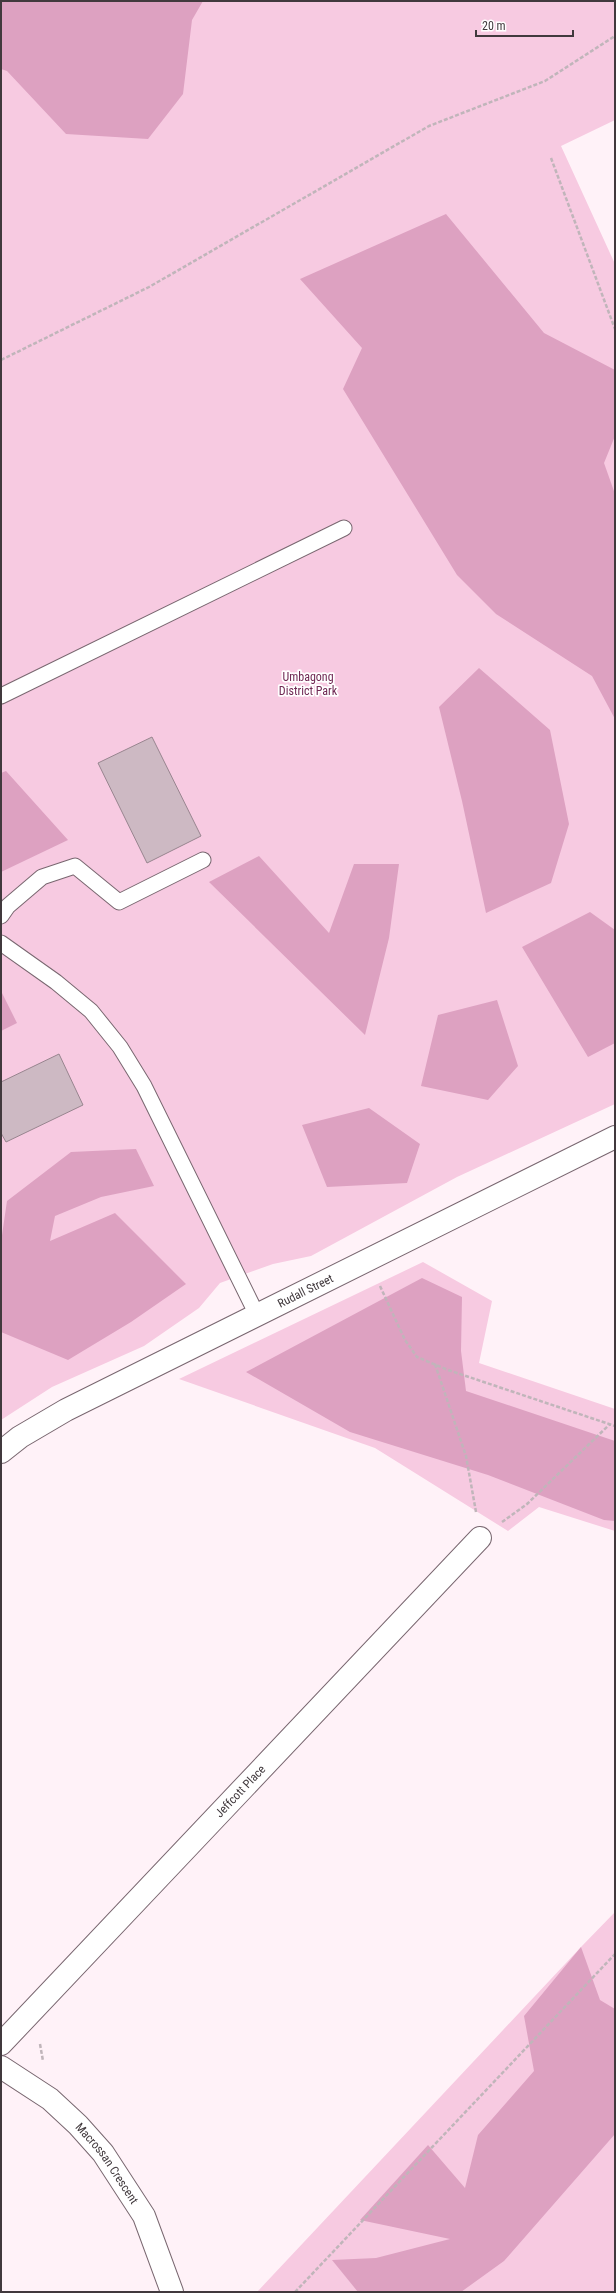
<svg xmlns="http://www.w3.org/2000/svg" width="616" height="2293" viewBox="0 0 616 2293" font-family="'Roboto Condensed',sans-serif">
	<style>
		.green { fill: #f7cae1 }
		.forest { fill: #dda1c1 }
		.building { fill: #cdb9c3; stroke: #98858f }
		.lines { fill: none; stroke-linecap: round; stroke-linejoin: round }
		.lane-casing { stroke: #796770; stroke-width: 17 }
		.street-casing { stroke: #796770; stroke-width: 24 }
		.path { stroke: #c0b5ba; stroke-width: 2.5; stroke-dasharray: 4 2; stroke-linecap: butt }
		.lane { stroke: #fff; stroke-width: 15 }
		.street { stroke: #fff; stroke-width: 22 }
		.labels { text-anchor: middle; stroke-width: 3.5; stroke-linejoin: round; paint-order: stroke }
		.park-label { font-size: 12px; fill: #6f2853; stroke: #fff }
		.street-label { font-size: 12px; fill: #41393d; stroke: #fff }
	</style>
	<rect width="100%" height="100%" fill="#fff2f8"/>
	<path class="green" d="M1 1H615V120L561 146 615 264V1104L457 1177 311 1256 273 1264 220 1283 199 1308 144 1346 52 1387 1 1420Z
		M423 1262 492 1301 479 1363 615 1409V1531L539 1507 508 1531 375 1448 179 1379Z
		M615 1912V2292H257L581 1947Z"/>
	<path class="forest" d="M1 1H203L192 20 183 94 148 139 66 134 7 71 1 69Z
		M446 214 544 333 615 370V436L604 463 615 494V719L592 676 496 614 457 575 343 389 362 348 300 279Z
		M479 668 550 730 569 824 551 883 486 913 462 801 439 707Z
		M6 771 68 840 1 872V773Z
		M259 856 329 933 354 864H399L389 938 365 1035 209 882Z
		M590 912 615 930V1043L588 1057 522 947Z
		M1 991 17 1023 1 1031Z
		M497 1000 518 1066 488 1100 421 1086 438 1015Z
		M369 1108 420 1144 407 1183 327 1187 302 1125Z
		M136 1149 154 1186 101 1197 55 1216 50 1241 115 1213 186 1284 131 1322 68 1360 1 1332V1242L7 1201 71 1152Z
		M422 1278 462 1297 461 1351 466 1391 615 1441V1521L604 1520 488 1475 350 1432 246 1372Z
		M581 1947 600 2000 615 2009V2134L504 2261 461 2292H358L332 2260 376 2258 450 2239 360 2220 428 2145 465 2188 478 2135 534 2071 524 2016Z"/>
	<path class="building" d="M152 737 201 836 147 863 98 763Z
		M59 1054 83 1105 6 1142 1 1133V1082Z"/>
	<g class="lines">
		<g class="lane-casing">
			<path id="lane" d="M1 696 344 528
				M1 916 8 906 42 877 75 866 119 902 203 860
				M1 943 56 982 91 1011 120 1047 144 1086 257 1315"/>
		</g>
		<g class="street-casing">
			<g id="street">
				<path id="s1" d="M1 1452 20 1437 66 1410 615 1137"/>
				<path id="s2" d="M1 2044 480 1538"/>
				<path id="s3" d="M1 2067 50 2099 78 2125 103 2153 144 2216 172 2292"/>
			</g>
		</g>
		<path class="path" d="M551 158 615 329
			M1 360 149 287 429 126 545 81 615 36
			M380 1286 405 1340 417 1357 448 1370 615 1426
			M435 1364 466 1456 476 1512
			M502 1522 527 1504 610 1424
			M40 2044 43 2061
			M295 2292 615 1954"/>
		<use href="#lane" class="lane"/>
		<use href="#street" class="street"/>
	</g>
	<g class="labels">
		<g class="park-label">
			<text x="308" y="681">Umbagong<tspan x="308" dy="14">District Park</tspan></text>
		</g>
		<g class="street-label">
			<text dy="4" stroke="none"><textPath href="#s1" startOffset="345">Rudall Street</textPath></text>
			<text dy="4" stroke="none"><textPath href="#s2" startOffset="348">Jeffcott Place</textPath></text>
			<text dy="4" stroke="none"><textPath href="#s3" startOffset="145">Macrossan Crescent</textPath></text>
		</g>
	</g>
	<rect width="616" height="2293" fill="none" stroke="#41393d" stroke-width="4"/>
	<path d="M476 30v6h97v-6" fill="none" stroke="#41393d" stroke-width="2"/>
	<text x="482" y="30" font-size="12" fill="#41393d" stroke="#ffffff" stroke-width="3" paint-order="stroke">20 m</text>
</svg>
